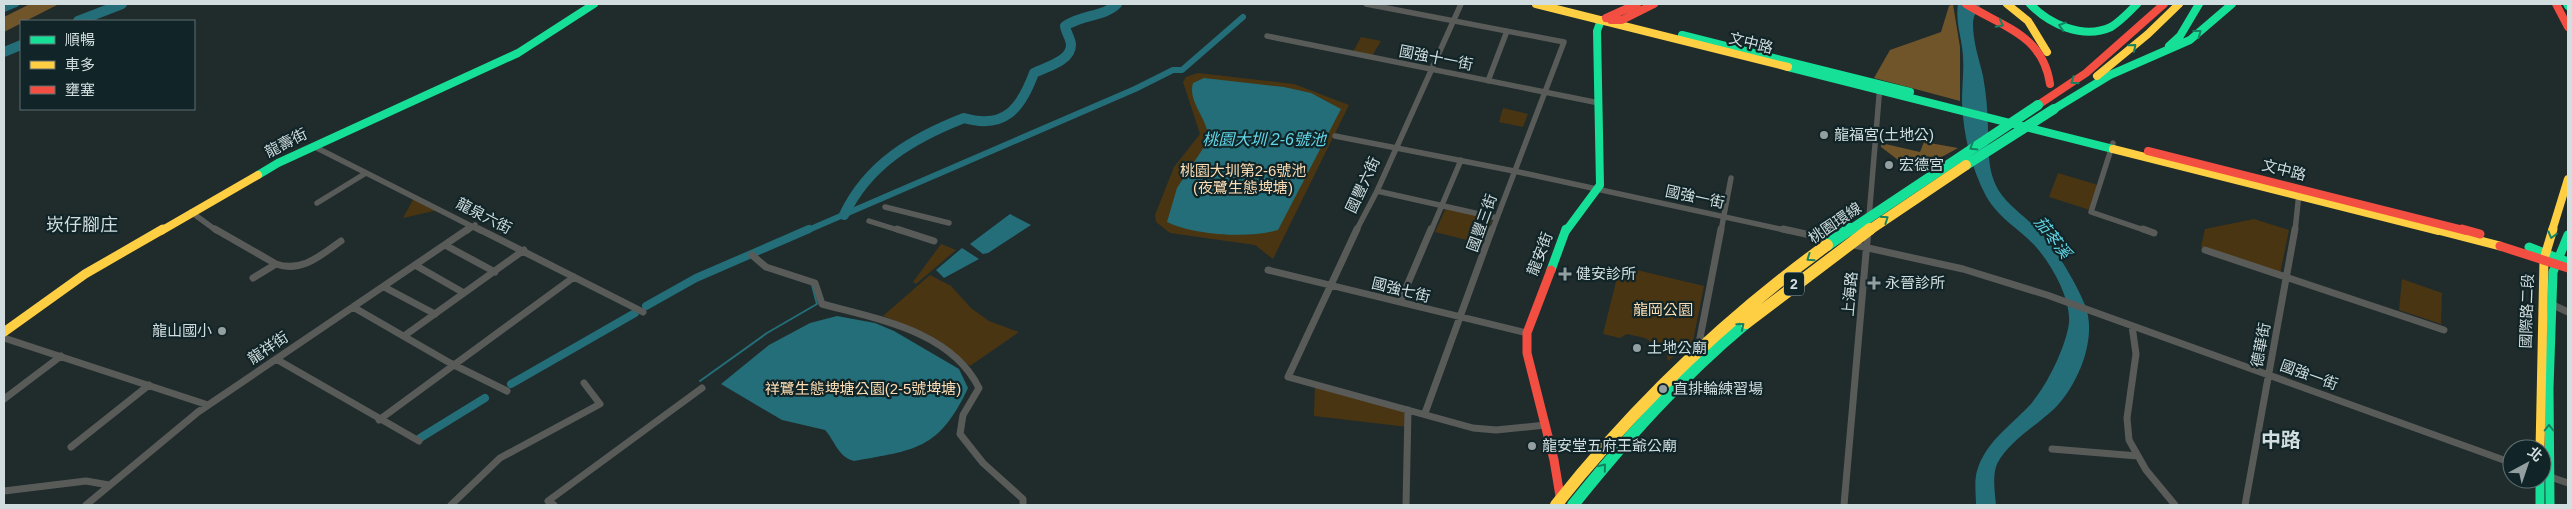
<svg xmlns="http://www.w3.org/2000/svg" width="2572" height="509" viewBox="0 0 2572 509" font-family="Arial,'Noto Sans TC',sans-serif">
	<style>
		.green { fill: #4a3512 }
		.forest { fill: #70552b }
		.water { fill: #236e78 }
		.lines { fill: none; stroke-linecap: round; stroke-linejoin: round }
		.stream { stroke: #236e78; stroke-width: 2 }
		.canal-far1 { stroke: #236e78; stroke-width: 6 }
		.canal { stroke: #236e78; stroke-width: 8 }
		.river { stroke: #236e78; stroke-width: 10 }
		.street-far1 { stroke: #595b59; stroke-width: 5.5 }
		.street { stroke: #595b59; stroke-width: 7 }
		.fast-far1 { stroke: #16e098; stroke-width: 8 }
		.fast { stroke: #16e098; stroke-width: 9 }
		.slow-far1 { stroke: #ffcf43; stroke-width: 8 }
		.slow { stroke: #ffcf43; stroke-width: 9 }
		.jam-far1 { stroke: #f24e42; stroke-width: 8 }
		.jam { stroke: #f24e42; stroke-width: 9 }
		.fast-bridge-far1 { stroke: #16e098; stroke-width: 10 }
		.fast-bridge { stroke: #16e098; stroke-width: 12 }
		.slow-bridge-far1 { stroke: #ffcf43; stroke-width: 10 }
		.slow-bridge { stroke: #ffcf43; stroke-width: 12 }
		.oneway { stroke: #148260 }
		.poi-dot { fill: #939fa0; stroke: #112528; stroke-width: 2 }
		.labels { text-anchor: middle; stroke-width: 4.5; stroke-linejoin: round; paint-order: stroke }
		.shield { fill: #112528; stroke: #97a6a8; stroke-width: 1 }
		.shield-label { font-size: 14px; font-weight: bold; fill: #d1dddf }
		.street-label { font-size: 15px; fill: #d1dddf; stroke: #112528 }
		.poi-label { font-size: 15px; fill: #d1dddf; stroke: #112528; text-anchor: start }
		.park-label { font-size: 15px; fill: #fdddb4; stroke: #112528 }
		.water-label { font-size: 16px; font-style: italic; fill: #62d7e8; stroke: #112528 }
		.quarter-label { font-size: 18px; fill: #d1dddf; stroke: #112528 }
		.district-label { font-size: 20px; font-weight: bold; fill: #d1dddf; stroke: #112528 }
	</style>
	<rect width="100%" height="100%" fill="#202b2c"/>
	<path class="green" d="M1361 37 1381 41 1372 56 1353 52Z
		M1198 73 1294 84 1349 105 1273 259 1255 245 1170 233 1156 222 1155 215 1174 167 1200 134 1183 82 1186 77Z
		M1503 108 1528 114 1523 127 1499 122Z
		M2058 173 2098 185 2090 210 2049 197Z
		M414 198 438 210 403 218Z
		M1446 208 1493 219 1483 244 1435 232Z
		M2254 219 2289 230 2280 274 2201 247 2205 229Z
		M941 244 956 250 916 284 913 282Z
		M1620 266 1704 286 1693 341 1668 361 1666 351 1645 338 1627 334 1620 338 1603 334Z
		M930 275 951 286 971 308 989 321 1019 332 970 366C943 344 916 328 883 316Z
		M2402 279 2442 293 2441 324 2399 310Z
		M1315 384 1408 410V427L1314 416Z"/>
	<path class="forest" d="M30 4H59L4 32V17Z
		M1953 4 1960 47V101L1874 78 1890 50 1941 32 1949 6Z
		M1924 142 1958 148 1914 172 1881 147V143L1920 152Z"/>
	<path class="water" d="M1958 4H1981C1977 10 1973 16 1973 24 1973 42 1979 59 1983 76 1986 93 1988 112 1988 129 1989 151 1987 171 1999 191 2010 208 2029 219 2042 234 2057 251 2076 283 2085 305 2098 338 2078 385 2054 409 2036 426 2009 441 1997 464 1992 476 1995 493 1996 505H1976C1976 495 1974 481 1977 471 1985 443 2009 427 2028 407 2045 390 2066 347 2069 323 2071 299 2052 265 2036 247 2020 229 1999 219 1986 196 1971 168 1963 133 1962 102 1962 86 1964 71 1963 56 1962 38 1955 22 1958 4Z
		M1204 78 1284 87 1311 93 1341 109 1278 230C1249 239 1194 235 1167 222L1177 188 1208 141C1211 121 1187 103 1193 83Z
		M1010 214 1031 225 988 253 983 254 970 244Z
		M962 248 979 259 944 278 936 270Z
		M837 316 875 323 894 331 959 369 968 388C939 450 915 450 854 461 838 457 835 441 825 430L782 420 721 384 769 345 810 323Z"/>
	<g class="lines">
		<path class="stream" d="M700 381 767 333 817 304 812 285"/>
		<path class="canal-far1" d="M4 9 16 4
			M806 231 1135 89 1173 70H1182L1243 17"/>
		<path class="canal" d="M646 306 696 278 809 229
			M511 384 635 313
			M420 438 485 398"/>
		<path class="river" d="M78 21 122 4
			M4 52 21 45
			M844 215C868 164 913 138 964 118 1005 130 1021 108 1034 73 1046 67 1071 61 1071 45 1071 39 1066 33 1065 26 1082 14 1104 17 1117 4"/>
		<path class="street-far1" d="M1366 4 1564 42 1492 231
			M1267 36 1599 103
			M1488 81 1507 31
			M1335 136 1514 171 1789 231
			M2113 143 2091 212 2147 231
			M313 146 481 231
			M1377 191 1497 218
			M317 203 366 173
			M885 207 949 223
			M191 212 217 231
			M1869 217 1880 85
			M869 221 901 231
			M467 231 475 225
			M1356 231 1377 191 1461 4
			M1431 231 1461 160
			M1721 231 1731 178
			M2295 231 2299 193"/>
		<path class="street" d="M215 229 276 264 253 278
			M479 229 643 312
			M897 229 934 241
			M1357 229 1288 377 1473 428 1496 430 1546 425
			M1783 229 1833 240
			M2143 229 2154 233
			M1850 244 1963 269 2047 295 2512 463
			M445 245 495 272
			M2205 250 2444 330
			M752 255 766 267 815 283 822 304C877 319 951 331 979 388L963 415 960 434 983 463 1023 499V505
			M276 264C302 273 321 255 341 241
			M415 265 464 293
			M1268 270 1527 333
			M384 287 435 314
			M1400 302 1431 229
			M2551 304 2568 312
			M353 307 450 363 507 391
			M2132 326 2136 354 2127 418 2129 440 2146 470 2175 505
			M404 336 524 250
			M4 338 208 405
			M1707 342 1700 338 1721 229
			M276 359 419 441
			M4 399 61 356
			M1425 413 1492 229
			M379 420 574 277
			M71 447 149 385
			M2052 449 2138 456
			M2542 474 2568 483
			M4 491 86 481 109 485
			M86 505 198 412 468 229
			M451 505 500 458 600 404 584 383
			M554 505 548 501 702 388
			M1406 505 1408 410
			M1844 505 1868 230
			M2245 505 2295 229"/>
		<path class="fast-far1" d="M2030 4C2049 24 2083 40 2111 27 2121 21 2129 12 2137 4
			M2567 4 2568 6
			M1682 35 1910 92
			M2169 46 2180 36 2199 4
			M1788 67 2113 149
			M2054 109 2110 75 2190 40 2232 4
			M258 175 278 163 518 53 594 4
			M1566 231 1600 185 1597 31 1601 20"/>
		<path class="fast" d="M2529 247 2568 262
			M1551 270 1566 229
			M2540 479V505
			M2550 505 2549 388 2553 272 2568 235"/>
		<path class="slow-far1" d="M1536 4 1788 67
			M2007 4 2028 21 2047 52
			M2097 76 2148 34 2179 4
			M2113 149 2439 231
			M161 231 258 175
			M2552 231 2568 179"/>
		<path class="slow" d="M2434 229 2500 246
			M4 332 85 274 163 229
			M2540 449 2544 259 2553 229"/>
		<path class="jam-far1" d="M1966 4C2003 27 2043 35 2050 84
			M2556 4 2568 27
			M1606 18 1637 4
			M1611 20H1622L1654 4
			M2038 105 2086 73 2164 4
			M2148 151 2467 231"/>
		<path class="jam" d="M2462 229 2480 234
			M2500 246 2568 268
			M1551 270 1527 333V353L1554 460 1561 502"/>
		<path class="fast-bridge-far1" d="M1966 165 2054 109
			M1849 231 2038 105"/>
		<path class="fast-bridge" d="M1827 245 1850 229
			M1573 505C1626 439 1681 377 1746 323"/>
		<path class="slow-bridge-far1" d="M1868 231 1966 165"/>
		<path class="slow-bridge" d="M1746 323 1870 229
			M1556 505C1635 405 1724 320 1827 245"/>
	</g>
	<defs><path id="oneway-chevron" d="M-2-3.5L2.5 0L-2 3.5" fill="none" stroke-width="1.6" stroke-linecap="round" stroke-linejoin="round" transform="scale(1.25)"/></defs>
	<g class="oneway">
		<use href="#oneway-chevron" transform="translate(2000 24) rotate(28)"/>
		<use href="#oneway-chevron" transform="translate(2062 26) rotate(-163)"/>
		<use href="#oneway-chevron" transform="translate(2198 33) rotate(-37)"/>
		<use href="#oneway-chevron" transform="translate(2133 47) rotate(-40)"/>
		<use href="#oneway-chevron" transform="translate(2074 81) rotate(146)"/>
		<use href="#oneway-chevron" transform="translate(1973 147) rotate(148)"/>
		<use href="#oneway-chevron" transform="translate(1885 219) rotate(-34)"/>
		<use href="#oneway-chevron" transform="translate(2552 235) rotate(105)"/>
		<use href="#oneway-chevron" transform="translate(1810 258) rotate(145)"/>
		<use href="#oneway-chevron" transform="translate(1741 326) rotate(-39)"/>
		<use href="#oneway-chevron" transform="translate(2549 428) rotate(-90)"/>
		<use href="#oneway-chevron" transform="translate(1603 467) rotate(-51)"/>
	</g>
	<g class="poi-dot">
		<circle cx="1824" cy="135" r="5"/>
		<circle cx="1889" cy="165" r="5"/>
		<path d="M1562.5 266.5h5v5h5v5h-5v5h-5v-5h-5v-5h5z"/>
		<path d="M1871.5 275.5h5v5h5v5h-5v5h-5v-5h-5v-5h5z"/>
		<circle cx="222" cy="331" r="5"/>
		<circle cx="1637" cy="348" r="5"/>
		<circle cx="1663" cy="389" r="5"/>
		<circle cx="1532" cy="446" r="5"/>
	</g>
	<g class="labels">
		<rect class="shield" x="1784" y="272.5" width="20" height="23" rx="4"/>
		<g class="shield-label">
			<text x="1794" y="289">2</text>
		</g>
		<g class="street-label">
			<text transform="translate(1751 43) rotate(14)" y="5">文中路</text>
			<text transform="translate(1436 58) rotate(11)" y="5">國強十一街</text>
			<text transform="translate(286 143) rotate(-27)" y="5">龍壽街</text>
			<text transform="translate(2284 170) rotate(14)" y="5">文中路</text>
			<text transform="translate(1363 185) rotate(-65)" y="5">國豐六街</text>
			<text transform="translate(1695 197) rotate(12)" y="5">國強一街</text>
			<text transform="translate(484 216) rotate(27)" y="5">龍泉六街</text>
			<text transform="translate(1482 223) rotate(-70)" y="5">國豐三街</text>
			<text transform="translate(1835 223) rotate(-34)" y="5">桃園環線</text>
			<text transform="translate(1540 254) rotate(-69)" y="5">龍安街</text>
			<text transform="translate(1401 290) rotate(14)" y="5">國強七街</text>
			<text transform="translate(1850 294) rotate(-85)" y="5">上海路</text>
			<text transform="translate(2527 311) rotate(-88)" y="5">國際路二段</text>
			<text transform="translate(2261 345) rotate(-79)" y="5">德華街</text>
			<text transform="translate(268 348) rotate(-34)" y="5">龍祥街</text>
			<text transform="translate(2309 375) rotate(20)" y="5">國強一街</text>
		</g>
		<g class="poi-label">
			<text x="1834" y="140">龍福宮(土地公)</text>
			<text x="1899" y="170">宏德宮</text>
			<text x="1576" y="279">健安診所</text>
			<text x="1885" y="288">永晉診所</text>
			<text x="212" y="336" text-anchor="end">龍山國小</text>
			<text x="1647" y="353">土地公廟</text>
			<text x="1673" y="394">直排輪練習場</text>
			<text x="1542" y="451">龍安堂五府王爺公廟</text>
		</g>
		<g class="park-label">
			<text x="1243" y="176">桃園大圳第2-6號池<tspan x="1243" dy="17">(夜鷺生態埤塘)</tspan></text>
			<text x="1663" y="315">龍岡公園</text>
			<text x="863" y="394">祥鷺生態埤塘公園(2-5號埤塘)</text>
		</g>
		<g class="water-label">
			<text x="1264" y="145">桃園大圳 2-6號池</text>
			<text transform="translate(2053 237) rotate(52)" y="6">茄苳溪</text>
		</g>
		<g class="quarter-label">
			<text x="82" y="231">崁仔腳庄</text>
		</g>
		<g class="district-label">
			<text x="2281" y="447">中路</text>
		</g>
	</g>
	<rect width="2572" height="509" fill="none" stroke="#d1dddf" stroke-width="10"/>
	<rect x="20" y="20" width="175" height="90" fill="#112528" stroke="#5e6f71"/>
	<rect x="30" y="36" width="25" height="8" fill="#16e098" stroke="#5e6f71"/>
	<text x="65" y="45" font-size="15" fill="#d1dddf">順暢</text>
	<rect x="30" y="61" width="25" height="8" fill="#ffcf43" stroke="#5e6f71"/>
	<text x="65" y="70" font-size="15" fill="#d1dddf">車多</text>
	<rect x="30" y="86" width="25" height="8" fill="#f24e42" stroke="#5e6f71"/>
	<text x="65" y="95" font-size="15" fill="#d1dddf">壅塞</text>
	<g transform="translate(2527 464) rotate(40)"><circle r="24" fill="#112528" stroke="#5e6f71"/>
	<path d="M0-4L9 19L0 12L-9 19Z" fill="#939fa0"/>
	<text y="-8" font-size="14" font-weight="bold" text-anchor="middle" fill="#d1dddf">北</text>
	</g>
</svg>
